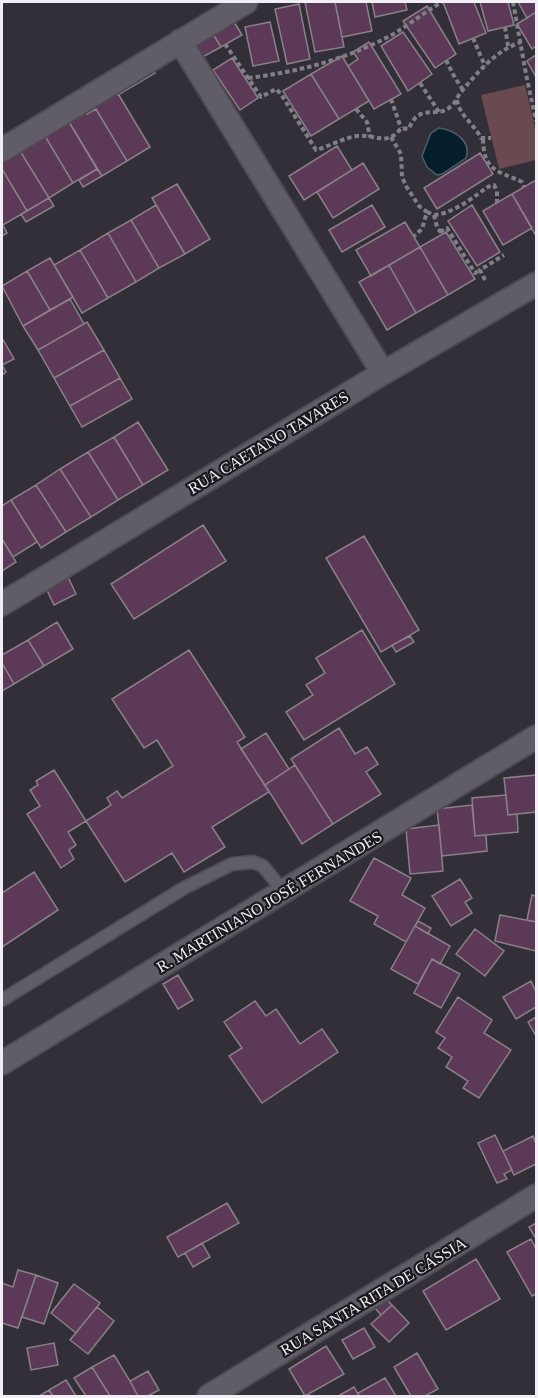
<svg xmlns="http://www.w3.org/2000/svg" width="538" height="1398" viewBox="0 0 538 1398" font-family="Georgia,serif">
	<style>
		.green { fill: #6a4a51 }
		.water { fill: #041e2b; stroke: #4b5d68; stroke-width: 1.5 }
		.building { fill: #5c3956; stroke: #8a8088; stroke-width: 1.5 }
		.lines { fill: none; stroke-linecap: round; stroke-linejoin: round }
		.service-casing { stroke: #4e4b53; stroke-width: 15 }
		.minor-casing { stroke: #4e4b53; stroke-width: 26 }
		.path { stroke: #807e86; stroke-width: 4; stroke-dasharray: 4.5 3; stroke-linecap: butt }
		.service { stroke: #605d68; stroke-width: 12 }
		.minor { stroke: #605d68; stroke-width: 22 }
		.labels { text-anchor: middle; stroke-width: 4.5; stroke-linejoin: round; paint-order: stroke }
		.street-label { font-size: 16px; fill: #f1eff6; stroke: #1a181d }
	</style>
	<rect width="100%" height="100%" fill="#322f39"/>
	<path class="green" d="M525 85 536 132V160L499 169 481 95Z"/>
	<path class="water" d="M439 128C454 130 472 141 466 158L442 174 437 175 427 167 422 156 431 133Z"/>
	<path class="building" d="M305 2H335L344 47 315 52Z
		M335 2H366L372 31 342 37Z
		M372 2H405L407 10 375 17Z
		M443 2H474L486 33 459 44Z
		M480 2H508L514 25 488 31Z
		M518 2H536V12L527 18Z
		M299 4 310 59 287 64 275 9Z
		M427 6 456 54 435 68 403 21Z
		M536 12V46L532 49 517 24Z
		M234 22 242 35 221 47 213 34Z
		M270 22 279 61 253 66 245 27Z
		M403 32 432 74 408 91 381 46Z
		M213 34 221 47 201 58 194 46Z
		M369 42 401 94 374 109 348 66 358 59 353 52Z
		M536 55V77L527 61Z
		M342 56 369 101 339 119 311 74Z
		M232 58 258 98 240 110 213 70Z
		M151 65 155 73 118 95 114 87Z
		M311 74 339 119 311 136 283 91Z
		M114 87 150 147 127 161 91 101Z
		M83 107 87 114 96 109 127 161 102 176 66 117Z
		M66 117 97 169 73 183 42 131Z
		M42 131 73 183 49 198 17 146Z
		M17 146 49 198 27 211 2 169V155Z
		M337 146 352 170 304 200 289 176Z
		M480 153 493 174 437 209 424 188Z
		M363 163 379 189 333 218 317 192Z
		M2 169 27 211 3 225 2 223Z
		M97 169 102 176 83 187 79 180Z
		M536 180V236L512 194Z
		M177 184 210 239 185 254 152 198Z
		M512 194 532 228 503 245 483 211Z
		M49 198 54 206 26 222 21 214Z
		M156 205 185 254 159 268 131 220Z
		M372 205 385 227 342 252 329 230Z
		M472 205 500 252 477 266 448 221Z
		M131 220 159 268 136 282 108 233Z
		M405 222 420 247 371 276 356 250Z
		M2 223 7 233 2 236Z
		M446 232 475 279 448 295 420 247Z
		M108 233 136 282 108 298 80 250Z
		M420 247 448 295 416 313 389 265Z
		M80 250 108 298 82 313 54 265Z
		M50 258 73 297 50 310 27 271Z
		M389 265 416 313 387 330 359 282Z
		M27 271 50 310 23 326 2 286Z
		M70 299 84 324 38 350 23 326Z
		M87 322 104 350 54 378 38 350Z
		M2 338 14 359 2 365 6 372 2 375Z
		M104 350 120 378 70 406 54 378Z
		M120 378 132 399 82 427 70 406Z
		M138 422 168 470 143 485 114 437Z
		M114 437 143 485 118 500 88 452Z
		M88 452 118 500 91 517 60 469Z
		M60 469 91 517 66 532 36 485Z
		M36 485 66 532 41 548 11 500Z
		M11 500 37 542 13 557 2 539V506Z
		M203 525 226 561 134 619 111 584Z
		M364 536 419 630 381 652 326 558Z
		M2 539 16 562 2 571Z
		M68 577 76 594 54 605 46 588Z
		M57 622 73 649 44 666 28 640Z
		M362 630 395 684 304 740 286 712 313 695 306 685 325 673 316 658Z
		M410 636 414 642 396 652 392 645Z
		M28 640 44 666 14 684 2 663V655Z
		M189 650 245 737 237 742 269 792 212 827 225 847 184 872 172 853 125 882 86 821 111 805 107 798 117 791 122 798 173 766 157 740 144 748 112 699Z
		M2 663 14 684 2 691Z
		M339 728 355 754 367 747 378 764 366 772 381 794 333 824 291 759Z
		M266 733 289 769 265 785 241 749Z
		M295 765 333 824 302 844 265 785Z
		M54 770 86 821 68 832 76 845 69 850 74 859 61 868 27 814 40 806 30 790 38 785 36 781Z
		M536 775V812L508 815 504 778Z
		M506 795 508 815 517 814 518 832 475 836 472 798Z
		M472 805 475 836 486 835 487 851 442 856 437 809Z
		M439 825 443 871 410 874 406 829Z
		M374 858 411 878 402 895 425 908 406 942 374 924 378 916 350 901Z
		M34 872 58 910 2 947V893Z
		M460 879 472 898 465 902 472 913 451 926 432 896Z
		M532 895 536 896V922L527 920Z
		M500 915 536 922V951L495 941Z
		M418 921 431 928 428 934 415 926Z
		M415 926 450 946 440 964 432 959 418 984 391 969Z
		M475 929 504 951 485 976 456 954Z
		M432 959 460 974 441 1008 414 993Z
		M178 975 193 1000 178 1009 163 984Z
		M531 981 536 992V1007L516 1019 503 997Z
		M458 997 492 1020 484 1033 511 1050 479 1098 463 1088 468 1081 446 1067 452 1057 438 1048 445 1038 436 1032Z
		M255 1001 266 1016 276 1009 300 1044 322 1029 338 1052 262 1103 229 1056 242 1048 224 1022Z
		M536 1017V1036L528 1022Z
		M495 1135 512 1170 504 1174 507 1179 497 1183 478 1143Z
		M533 1136 536 1144V1164L514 1175 503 1151Z
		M227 1203 239 1223 178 1257 167 1237Z
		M536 1223V1239L529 1227Z
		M531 1239 536 1249V1294L532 1296 507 1252Z
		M202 1243 210 1257 193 1267 185 1253Z
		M476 1259 500 1299 446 1330 423 1291Z
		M18 1270 36 1275 18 1328 2 1323V1283L13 1287Z
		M36 1275 58 1283 44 1324 22 1317Z
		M74 1284 100 1303 76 1333 51 1313Z
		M384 1297 392 1305 381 1315 374 1307Z
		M392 1305 409 1323 389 1342 371 1324Z
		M97 1307 114 1321 88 1354 70 1340Z
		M364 1328 375 1347 353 1359 342 1340Z
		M54 1343 58 1365 31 1370 27 1348Z
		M326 1346 344 1374 305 1396 289 1369Z
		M417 1353 438 1389 425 1396H411L394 1367Z
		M114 1355 130 1381 138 1396H110L92 1367Z
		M92 1367 110 1396H86L74 1378Z
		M148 1371 159 1390 148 1396H138L130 1381Z
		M385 1378 396 1396H359L358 1393Z
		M66 1380 76 1396H53L49 1390Z
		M354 1387 359 1396H338Z
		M49 1390 53 1396H39Z"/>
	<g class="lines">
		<g class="service-casing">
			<path id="service" d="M2 1000 184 888 232 864 253 862 263 866 284 892"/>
		</g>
		<g class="minor-casing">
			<path id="minor" d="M180 41 383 373
				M2 150 246 2
				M2 604 383 373 536 284
				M2 1063 536 737
				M209 1396 536 1196"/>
		</g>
		<path class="path" d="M513 2 526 74 536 121
			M505 27 508 46
			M473 38 485 66
			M225 44 261 97 276 89 281 94 316 150C330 146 343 138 357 136 377 134 387 147 401 128L408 129C411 125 414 117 419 115 429 109 440 116 450 107 455 104 457 97 461 92 478 72 495 51 521 42
			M446 60 455 78 463 90
			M248 78C296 72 336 62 380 41 402 31 421 14 442 2
			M420 83 439 112
			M391 99 401 128
			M457 100C459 115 474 124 481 138H491
			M356 109 367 122 370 137
			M391 137 401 154 402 177 406 186 419 206 427 212 422 229 414 236
			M483 139C484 172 497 170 522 182L524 187
			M427 212 434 215 437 227 443 235
			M434 215C449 214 466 203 478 194 484 190 487 186 494 185L497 191V203
			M440 232 447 228 475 273 480 270
			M485 280 480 270 504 255"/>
		<use href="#service" class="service"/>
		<use href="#minor" class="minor"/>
	</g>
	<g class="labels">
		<g class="street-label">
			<text transform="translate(268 442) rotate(-31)" y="6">RUA CAETANO TAVARES</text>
			<text transform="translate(269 901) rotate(-31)" y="6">R. MARTINIANO JOSÉ FERNANDES</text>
			<text transform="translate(373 1296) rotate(-31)" y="6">RUA SANTA RITA DE CÁSSIA</text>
		</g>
	</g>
	<rect width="538" height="1398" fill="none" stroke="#f1eff6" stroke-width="6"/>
</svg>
